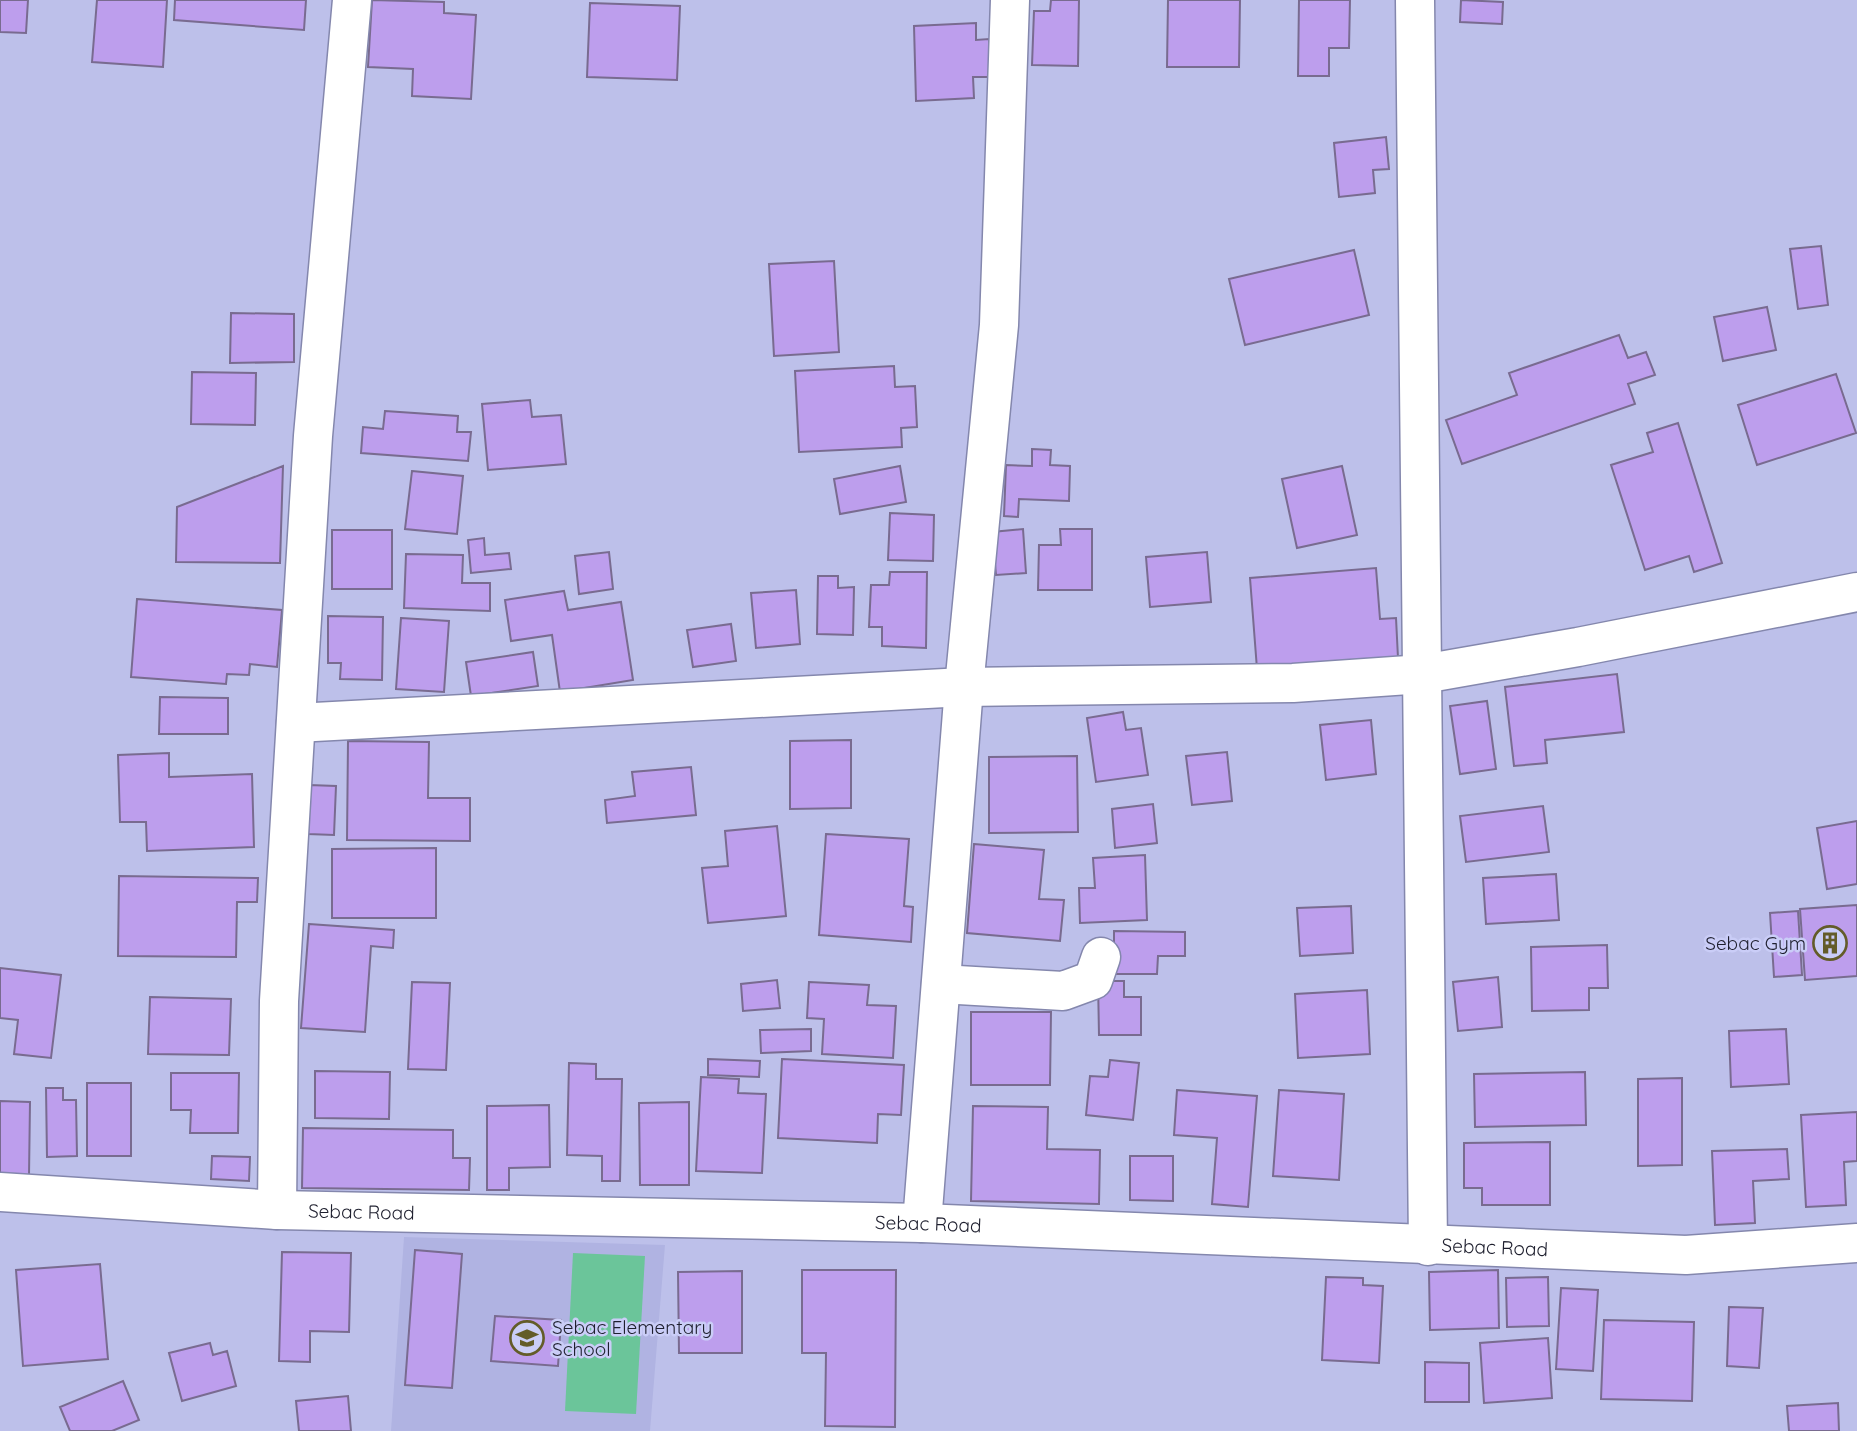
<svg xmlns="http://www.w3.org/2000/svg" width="1857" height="1431" viewBox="0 0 1857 1431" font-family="Quicksand,sans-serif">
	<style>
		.built { fill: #b0b3e2 }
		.green { fill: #6bc59a }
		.building { fill: #bd9eed; stroke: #796b90; stroke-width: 2 }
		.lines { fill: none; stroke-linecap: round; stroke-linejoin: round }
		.street-casing { stroke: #8487ad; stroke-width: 41 }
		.street { stroke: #fff; stroke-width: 38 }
		.labels { text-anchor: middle; stroke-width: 5; stroke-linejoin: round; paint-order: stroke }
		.poi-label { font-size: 19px; fill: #1e1f2e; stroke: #cacdf7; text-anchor: end }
		.street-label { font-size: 19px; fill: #1e1f2e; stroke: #cacdf7 }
	</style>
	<rect width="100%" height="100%" fill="#bdc0ea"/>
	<path class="built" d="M404 1237 665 1245 650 1431H391Z"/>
	<path class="green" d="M573 1253 645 1256 636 1414 565 1411Z"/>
	<path class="building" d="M0 0H28L26 33 0 32Z
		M97 0H167L163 67 92 62Z
		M175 0H306L304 30 174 20Z
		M372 0 444 2V13L476 15 471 99 412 96 413 69 368 67Z
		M1051 0H1079L1078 66 1032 65 1034 11H1050Z
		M1168 0H1240L1239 67H1167Z
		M1299 0H1350L1349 48H1329V76H1298Z
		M1461 0 1503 2 1502 24 1460 22Z
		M590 3 680 6 677 80 587 77Z
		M976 23V40L989 39 991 77H973L974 98 916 101 914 26Z
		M1386 137 1389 169 1373 170 1375 193 1339 197 1334 143Z
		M1821 246 1828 305 1798 309 1790 249Z
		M1354 250 1369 315 1245 345 1229 279Z
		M834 261 839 352 774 356 769 264Z
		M1767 307 1776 350 1723 361 1714 317Z
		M231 313 294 314V362L230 363Z
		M1619 335 1628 358 1646 352 1655 375 1628 384 1635 404 1462 464 1446 420 1517 395 1509 373Z
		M894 366 895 387 915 386 917 427 901 428 902 447 799 452 795 371Z
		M192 372 256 373 255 425 191 424Z
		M1836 374 1856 433 1757 465 1738 405Z
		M530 400 532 417 561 415 566 464 488 470 482 404Z
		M385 411 458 416 457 432H471L468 461 361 453 363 427 383 429Z
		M1678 423 1722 563 1694 572 1689 556 1645 570 1611 465 1653 452 1647 433Z
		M1032 449 1051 450 1050 465 1070 466 1069 501 1019 499 1018 517 1004 516 1006 465 1032 466Z
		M283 466 280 563 176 562 177 507Z
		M900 466 906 502 840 514 834 479Z
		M1342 466 1357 535 1297 548 1282 479Z
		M412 471 463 476 457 534 405 529Z
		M890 513 934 515 933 561 888 560Z
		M1023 529 1026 573 996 575 992 532Z
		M1060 529H1092V590H1038L1039 545H1061Z
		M332 530H392V589H332Z
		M484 538 485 555 509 553 511 569 471 573 468 540Z
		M609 552 613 589 579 594 575 556Z
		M1207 552 1211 602 1150 607 1146 557Z
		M406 554 463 555 462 583H490V611L404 608Z
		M1376 568 1380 619 1396 618 1398 658 1257 669 1250 578Z
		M890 572H927L926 648 882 646V627H869L871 585H889Z
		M818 576H838V588L854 587 853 635 817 634Z
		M796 590 800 644 756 648 751 593Z
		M564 591 568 610 621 602 633 680 560 692 552 635 511 641 505 600Z
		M137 599 282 610 277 667 250 664 249 675 227 674 226 684 131 677Z
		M328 616 383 617 382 680 340 679 341 663H328Z
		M401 618 449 621 444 692 396 689Z
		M731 624 736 661 693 667 687 630Z
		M533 652 538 686 471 696 466 662Z
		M1617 674 1624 732 1545 740 1547 763 1514 766 1505 687Z
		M160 697 228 698V734H159Z
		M1487 701 1496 769 1460 774 1450 706Z
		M1123 712 1126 730 1141 728 1148 775 1096 782 1087 718Z
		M1371 720 1376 774 1326 780 1320 725Z
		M851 740V808L790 809V741Z
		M348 741 429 742 428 798H470V841L347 840Z
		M1227 752 1232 801 1192 805 1186 756Z
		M169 753V777L252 774 254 847 147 851 146 822H120L118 755Z
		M1077 756 1078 832 989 833V757Z
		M691 767 696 815 607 823 605 800 635 796 632 772Z
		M309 785 336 786 334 835 308 834Z
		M1153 804 1157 843 1115 848 1112 809Z
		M1543 806 1549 852 1466 862 1460 816Z
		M1857 821V884L1827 889 1817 828Z
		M777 826 786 916 708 923 702 868 728 866 725 831Z
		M826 834 909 839 904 906 913 907 911 942 819 935Z
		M974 844 1044 850 1039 899 1064 900 1060 941 967 933Z
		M436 848V918H332V849Z
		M1145 855 1147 920 1080 923 1079 888H1095L1093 858Z
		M1556 874 1559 920 1486 924 1483 878Z
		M119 876 258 878 257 902H237L236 957 118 956Z
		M1857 905V976L1805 980 1800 909Z
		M1351 906 1353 953 1300 956 1297 908Z
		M1798 911 1802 975 1774 977 1770 913Z
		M309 924 394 930 393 948 371 946 365 1032 301 1028Z
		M1114 931 1185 932V956H1158L1157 974H1114Z
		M1607 945 1608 988H1589V1010L1532 1011 1531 947Z
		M0 968 61 975 51 1058 14 1054 18 1020 0 1018Z
		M1498 977 1502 1027 1458 1031 1453 982Z
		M777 980 780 1008 743 1011 741 984Z
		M1098 981H1124V997H1141V1035H1099Z
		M412 982 450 983 446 1070 408 1069Z
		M809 982 869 985 867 1005 896 1006 893 1058 822 1054 824 1019 807 1018Z
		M1367 990 1370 1054 1298 1058 1295 994Z
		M150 997 231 999 229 1055 148 1054Z
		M971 1012H1051L1050 1085H971Z
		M811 1029V1051L761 1053 760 1030Z
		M1786 1029 1789 1084 1731 1087 1729 1031Z
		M708 1059 760 1061 759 1077 708 1075Z
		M782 1059 904 1065 901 1115 878 1114 877 1143 778 1138Z
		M1110 1060 1139 1063 1133 1120 1086 1115 1090 1076 1108 1077Z
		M569 1063 596 1064V1079H622L620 1181H602V1156L567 1155Z
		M315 1071 390 1072 389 1119 315 1118Z
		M1585 1072 1586 1125 1475 1127 1474 1074Z
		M171 1073H239L238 1133H190L191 1110H171Z
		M701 1077 739 1079 738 1093 766 1094 762 1173 696 1171Z
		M1682 1078V1165L1638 1166V1079Z
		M87 1083H131V1156H87Z
		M46 1088H63V1100H76L77 1156 47 1157Z
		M1177 1090 1257 1096 1248 1207 1212 1204 1217 1138 1174 1135Z
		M1279 1090 1344 1094 1339 1180 1273 1176Z
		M0 1101 30 1102 29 1176H0Z
		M689 1102V1185H640L639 1103Z
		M549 1105 550 1167 509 1168V1190H487V1106Z
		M973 1106 1048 1107 1047 1149 1100 1150 1099 1204 971 1201Z
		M1857 1112V1161L1844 1162 1846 1205 1806 1207 1801 1115Z
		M303 1128 453 1130V1158H470L469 1190 302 1188Z
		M1550 1142V1205H1482V1188H1464V1143Z
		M1787 1149 1789 1179 1753 1181 1755 1223 1715 1225 1712 1151Z
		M212 1156 250 1157 249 1181 211 1179Z
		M1130 1156H1173V1201L1130 1200Z
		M415 1250 462 1254 452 1388 405 1385Z
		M282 1252 351 1253 349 1332 310 1331V1362L279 1361Z
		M100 1264 108 1359 23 1366 16 1270Z
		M802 1270H896L895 1427 825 1426 826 1353H802Z
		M1498 1270 1499 1328 1430 1330 1429 1272Z
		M742 1271V1353H679L678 1272Z
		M1326 1277 1363 1278V1285L1383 1286 1379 1363 1322 1360Z
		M1548 1277 1549 1326 1507 1327 1506 1278Z
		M1561 1288 1598 1290 1593 1371 1556 1369Z
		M1729 1307 1763 1308 1759 1368 1727 1366Z
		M495 1316 561 1320 558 1366 491 1361Z
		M1604 1320 1694 1322 1692 1401 1601 1399Z
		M1548 1338 1552 1398 1484 1403 1480 1343Z
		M210 1343 213 1355 227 1351 236 1386 182 1401 169 1353Z
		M1425 1362 1469 1363V1402H1425Z
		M123 1381 139 1420 112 1431H70L60 1407Z
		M348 1396 351 1431H299L296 1401Z
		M1838 1403 1839 1431H1789L1787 1406Z"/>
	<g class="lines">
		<g class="street-casing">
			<g id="street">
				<path d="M1415 0 1428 1246"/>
				<path d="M296 723 964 687 1293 683 1423 674 1578 647 1857 592"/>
				<path d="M941 984 1063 991 1093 980 1101 957"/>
				<path id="s1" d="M0 1192 277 1210 922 1223 1686 1255 1857 1243"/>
				<path d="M277 1210 279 1001 313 436 352 0"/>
				<path d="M922 1223 964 687 999 325 1010 0"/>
			</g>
		</g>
		<use href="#street" class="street"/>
	</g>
	<defs>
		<g id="building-ring" transform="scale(1.75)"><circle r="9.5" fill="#cacdf7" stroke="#635c29" stroke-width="1.5"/><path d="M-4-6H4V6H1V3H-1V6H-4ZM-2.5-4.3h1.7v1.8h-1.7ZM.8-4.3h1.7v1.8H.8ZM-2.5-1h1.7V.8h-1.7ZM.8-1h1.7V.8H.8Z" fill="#635c29"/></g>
		<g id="school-ring" transform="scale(1.75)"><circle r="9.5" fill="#cacdf7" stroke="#635c29" stroke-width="1.5"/><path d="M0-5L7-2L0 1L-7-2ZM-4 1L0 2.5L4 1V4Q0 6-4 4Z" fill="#635c29"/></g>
	</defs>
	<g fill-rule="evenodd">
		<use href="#building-ring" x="1830" y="943"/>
		<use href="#school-ring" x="527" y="1338"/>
	</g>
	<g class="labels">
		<g class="poi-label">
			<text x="1806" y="950">Sebac Gym</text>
			<text x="552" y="1334" text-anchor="start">Sebac Elementary<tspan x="552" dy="22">School</tspan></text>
		</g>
		<g class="street-label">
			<text dy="7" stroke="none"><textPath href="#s1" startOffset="362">Sebac Road</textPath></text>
			<text dy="7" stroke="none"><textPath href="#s1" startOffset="929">Sebac Road</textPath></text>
			<text dy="7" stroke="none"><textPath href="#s1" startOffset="1496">Sebac Road</textPath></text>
		</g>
	</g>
</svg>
